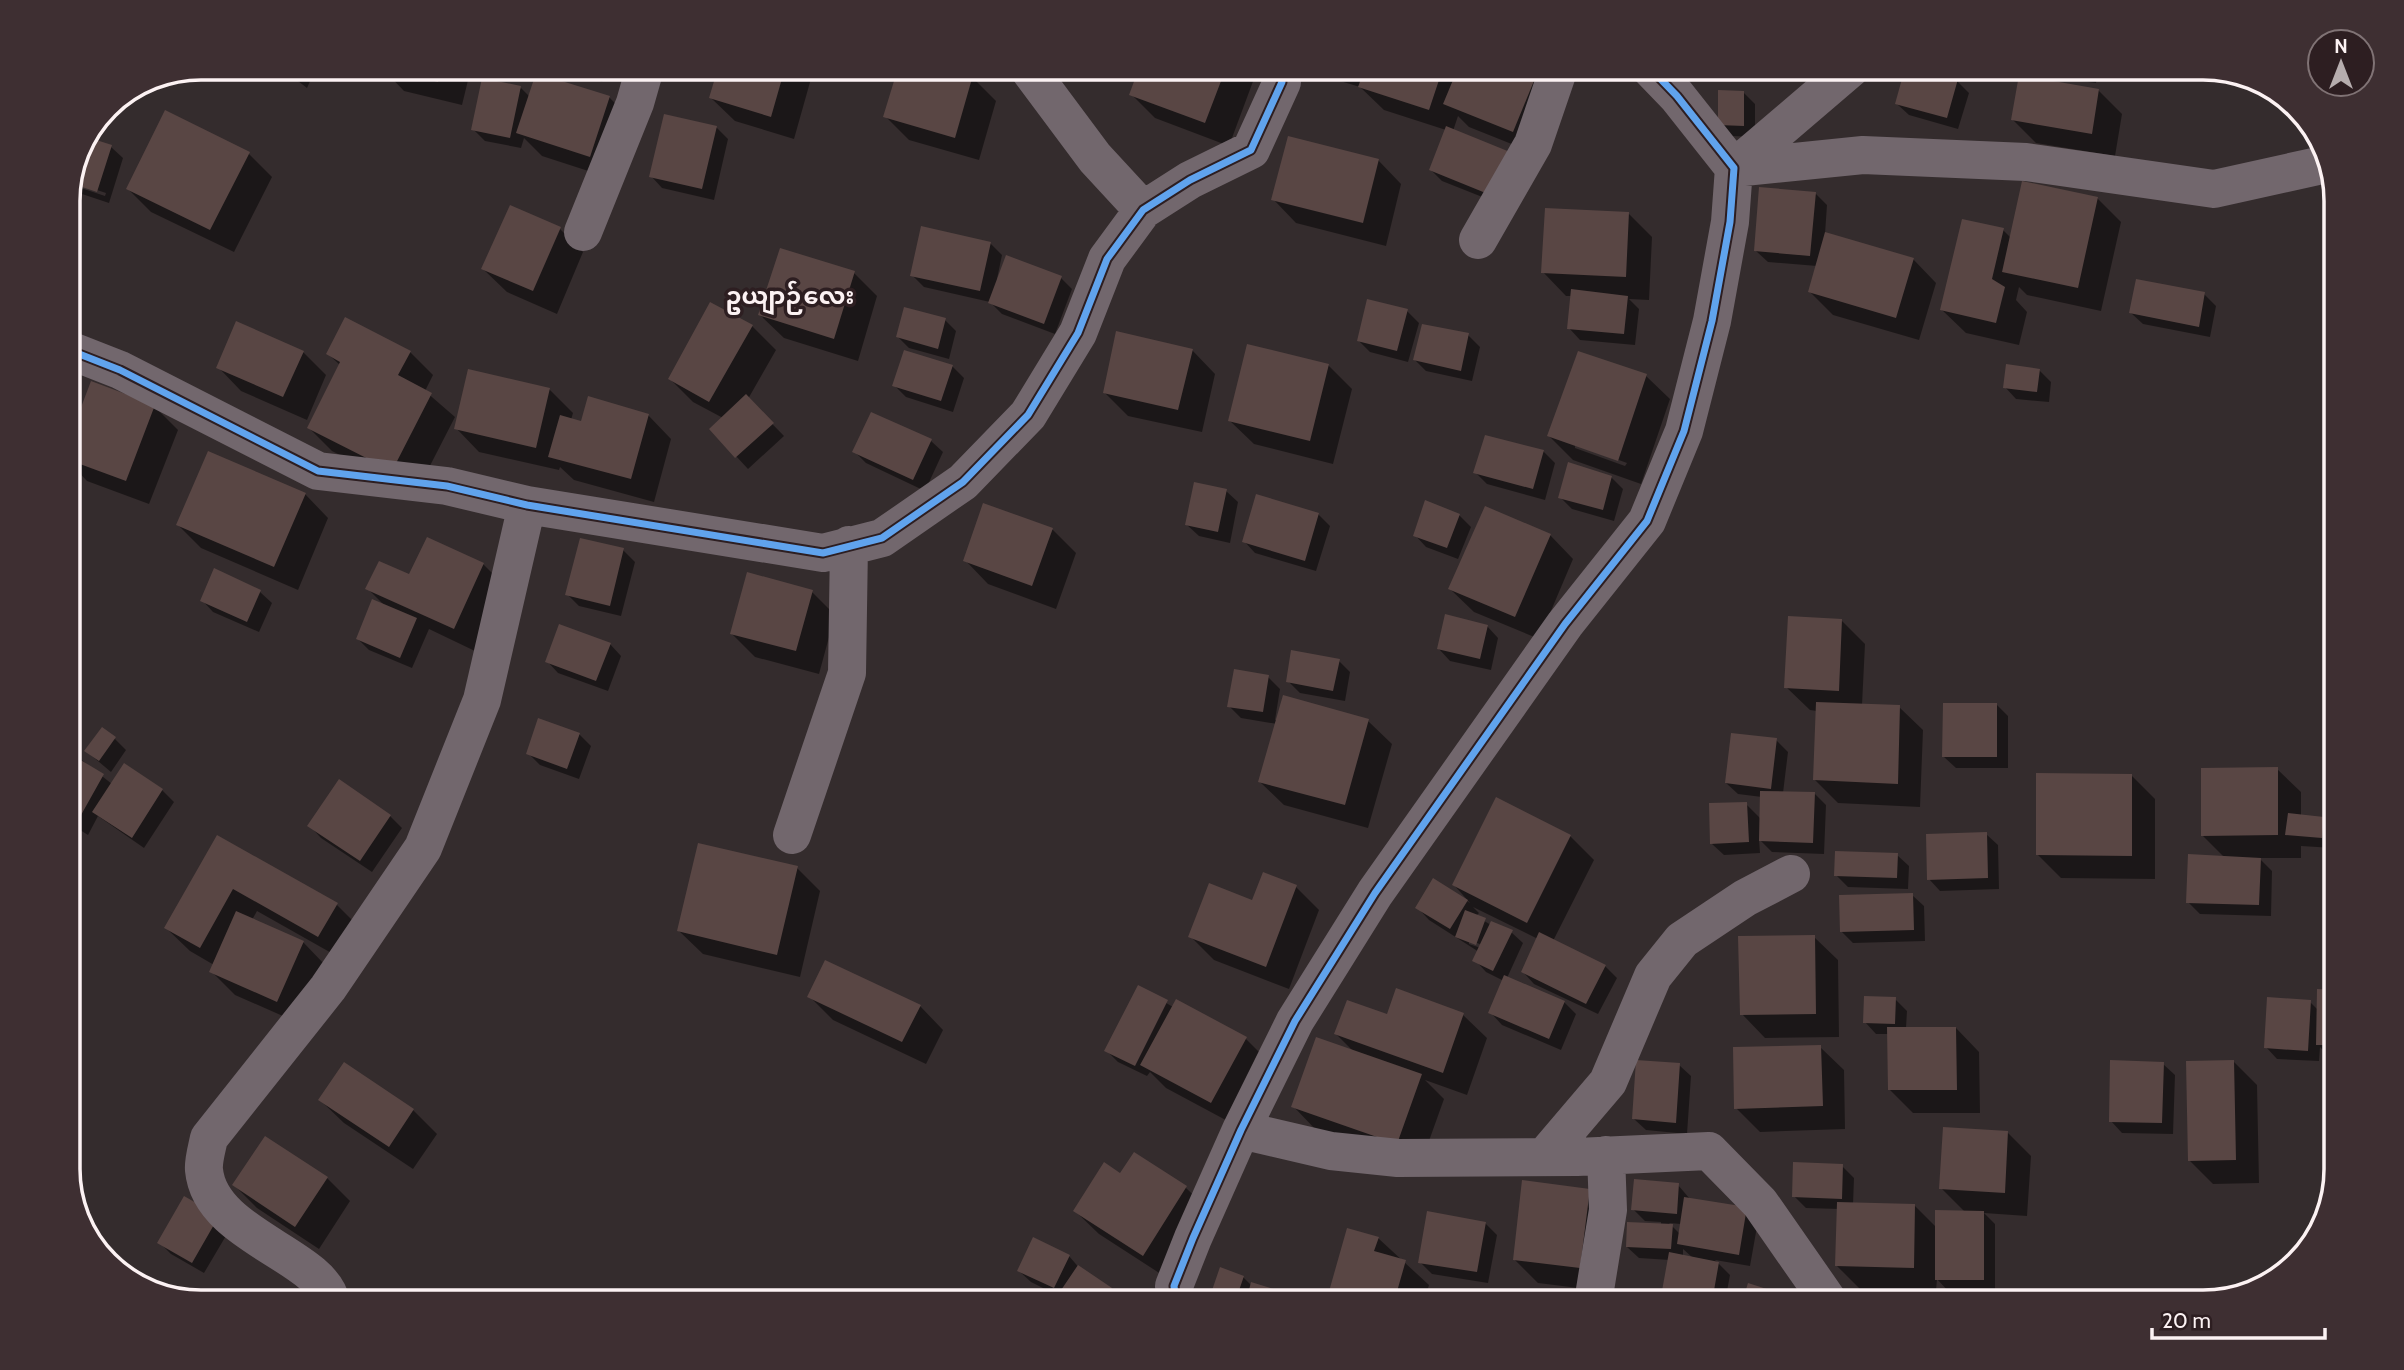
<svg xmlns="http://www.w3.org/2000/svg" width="2404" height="1370" viewBox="0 0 2404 1370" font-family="Cabin,'Noto Sans Myanmar',sans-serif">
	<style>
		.shadow { fill: #0007; fill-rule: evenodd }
		.building { fill: #594644 }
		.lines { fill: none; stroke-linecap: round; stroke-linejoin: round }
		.minor { stroke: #72676d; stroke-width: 38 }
		.cycleway-casing { stroke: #2d1e21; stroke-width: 11 }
		.cycleway { stroke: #60a3ed; stroke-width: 7 }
		.labels { text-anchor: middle; stroke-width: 7; stroke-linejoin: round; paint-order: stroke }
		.quarter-label { font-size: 24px; font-weight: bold; fill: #fcf2f3; stroke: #2d1e21 }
		.rim { fill: none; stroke: #fcf2f3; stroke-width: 3.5 }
	</style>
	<rect width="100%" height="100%" fill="#342c2d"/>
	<path class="shadow" d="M281 68H316L307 88Z
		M382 68H471L462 105 404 91Z
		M521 68H550L547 78 609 97 632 121 613 179 542 156 524 138 521 148 485 141 473 129 521 88 530 97 537 74Z
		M573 68H608L602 82Z
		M720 68H814L794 139 735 121 711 98Z
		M1141 68H1258L1229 146 1155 118 1131 94Z
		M1319 68H1535L1537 154 1469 127 1458 116 1453 131 1505 206 1442 181 1431 170 1446 130 1384 110 1360 87 1327 77Z
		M2054 68H2098L2096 83 2064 79Z
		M972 77 996 101 979 160 909 140 885 116Z
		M1957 81 1969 93 1958 129 1909 115 1897 104Z
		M2098 90 2122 114 2115 156 2036 143 2013 120Z
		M1743 92 1755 104V137L1732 136 1720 124Z
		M665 116 717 128 728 139 714 200 662 188 651 176Z
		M92 141 111 147 123 158 109 203 70 190 72 185 105 196 106 193 73 182Z
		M248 153 272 177 234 252 151 212 128 189Z
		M1378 160 1401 184 1386 246 1296 223 1273 199Z
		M1816 194 1827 205 1825 234 1913 259 1936 283 1919 340 1833 315 1810 292 1817 266 1768 262 1756 251Z
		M2097 198 2121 222 2101 311 2027 295 2019 287 2016 300 2027 312 2019 345 1966 333 1942 310 2003 230 2011 238Z
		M1629 214 1652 237 1649 300 1629 299 1639 309 1635 345 1580 340 1569 328 1572 296H1566L1543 272Z
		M560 229 583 252 557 314 507 292 483 269Z
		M990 243 1002 255 997 279 1061 278 1072 289 1055 334 1002 314 990 302 924 287 912 275Z
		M854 273 877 296 858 361 784 338 760 315Z
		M2204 294 2216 306 2210 337 2143 324 2131 313Z
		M1407 311 1419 323 1408 362 1370 352 1358 340Z
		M945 320 956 331 949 359 909 348 898 337Z
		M752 326 776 350 748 399 784 436 748 469 711 429 723 418 693 402 670 379Z
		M1468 335 1480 347 1472 381 1426 371 1415 360Z
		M1192 350 1215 374 1202 432 1128 416 1104 392Z
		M303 352 326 375 307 420 241 391 218 367Z
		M410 352 433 375 425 391 455 417 416 493 332 451 309 428 340 365 328 354Z
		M1328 365 1352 389 1333 464 1254 444 1230 421Z
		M952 366 964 378 953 412 906 397 894 385Z
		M2039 370 2051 382 2049 402 2016 399 2005 387Z
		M1646 376 1670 399 1641 484 1573 460 1549 436ZM1575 444 1627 463 1625 466 1575 448Z
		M92 383 154 406 178 430 149 504 87 481 69 462V444Z
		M549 389 573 413 571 420 582 423 648 415 671 439 654 502 574 480 560 467 559 470 479 452 456 428Z
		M872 414 931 441 943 452 925 491 866 463 854 451Z
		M1543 451 1555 463 1545 500 1487 484 1475 472Z
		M1611 477 1623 489 1614 521 1572 509 1560 497Z
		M1226 491 1238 502 1230 543 1199 536 1187 525Z
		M305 494 328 518 298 590 201 548 178 525Z
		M984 506 1053 530 1076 553 1056 609 988 584 965 560Z
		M1318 514 1330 526 1316 571 1255 553 1244 541Z
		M1459 515 1471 527 1458 559 1426 547 1415 535Z
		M69 524 75 531 69 541Z
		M1550 535 1573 559 1539 639 1474 612 1450 589Z
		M623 550 635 562 621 616 579 606 567 594Z
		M483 564 506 587 477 652 429 629 412 668 369 650 358 639 385 606 368 589 410 576Z
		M260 592 272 603 259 632 213 612 202 600Z
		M812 592 835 615 819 674 755 657 732 634Z
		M1842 621 1865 644 1862 705 1899 707 1923 730 1920 807 1838 803 1815 780 1817 711 1810 710 1786 687Z
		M1487 626 1498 638 1491 670 1450 661 1439 649Z
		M610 644 621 656 608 691 558 673 547 661Z
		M1339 661 1350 672 1345 701 1300 693 1288 681Z
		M1268 677 1280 689 1275 720 1368 721 1392 744 1368 828 1284 805 1260 782 1277 724 1241 718 1229 706Z
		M1997 705 2008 716V768H1956L1944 757Z
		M579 734 591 746 579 779 540 765 528 753Z
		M115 739 126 750 111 772 86 751Z
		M1776 740 1788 752 1783 793H1814L1826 805 1824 854 1772 852 1759 839 1760 853 1724 855 1712 844 1746 804 1761 819 1762 797 1738 794 1726 783Z
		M69 750 112 784 162 790 174 802 144 848 98 816 88 835 69 823Z
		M2277 769 2301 792V816L2323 818 2330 825 2336 782 2333 848 2301 846V858H2259L2272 871 2271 916 2200 914 2188 902 2225 858 2202 835Z
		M2131 775 2155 799V879L2061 878 2037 854Z
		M390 816 402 828 372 872 321 838 310 826Z
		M1986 834 1998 845 1999 889 1940 891 1929 879Z
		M1570 836 1594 860 1553 941 1605 966 1617 978 1598 1014 1534 984 1523 972 1538 939 1473 907 1479 913 1476 916 1491 925 1511 932 1523 943 1507 978 1564 1002 1576 1014 1561 1050 1502 1025 1491 1013 1504 981 1486 972 1475 960 1479 952 1429 920 1418 908 1434 880 1470 903 1454 885ZM1469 940 1485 946 1484 949 1469 944Z
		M217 837 337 905 360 928 342 959 257 911 252 920 303 942 326 966 301 1024 235 995 212 972 214 965 190 951 166 928Z
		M1897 855 1909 866 1908 889 1848 887 1836 875Z
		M797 868 820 891 800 977 703 954 679 931Z
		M1296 887 1319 910 1289 989 1214 960 1190 936 1253 902Z
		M1912 895 1924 906 1925 941 1853 943 1841 931Z
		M1814 937 1838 960 1839 1037 1765 1038 1742 1014Z
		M1139 987 1173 1007 1246 1039 1269 1062 1235 1125 1166 1088 1150 1072 1147 1076 1118 1062 1106 1050Z
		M1397 991 1463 1015 1487 1038 1467 1095 1425 1080 1444 1099 1420 1166 1316 1130 1293 1106 1355 1053 1336 1034 1388 1016Z
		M2336 991V1056H2329L2320 1047 2319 1061 2277 1059 2266 1047 2310 1002 2318 1010Z
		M810 997 920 1006 943 1030 926 1064 833 1020Z
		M1895 999 1907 1011 1906 1028H1956L1979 1052 1980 1113H1913L1889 1089V1034H1876L1865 1022Z
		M1820 1047 1844 1070 1845 1129 1760 1132 1736 1108Z
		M2234 1062 2257 1085 2259 1183 2213 1184 2190 1161Z
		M344 1064 413 1110 437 1134 413 1169 344 1123 320 1100Z
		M2163 1064 2175 1075 2173 1134 2122 1133 2111 1121Z
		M1679 1065 1691 1076 1687 1134 1646 1130 1634 1119Z
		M2007 1132 2031 1156 2027 1216 1984 1213 1995 1224V1291H1948L1937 1279 1936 1291 1860 1289 1837 1266 1839 1209 1806 1208 1794 1196 1842 1166 1854 1178 1853 1205 1915 1206 1937 1228 1965 1212 1941 1188Z
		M1134 1154 1186 1188 1210 1211 1167 1278 1099 1234 1075 1211 1121 1175Z
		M327 1178 350 1201 319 1249 257 1208 234 1185Z
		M1678 1185 1690 1199 1746 1209 1758 1221 1750 1266 1715 1260 1730 1275 1725 1302H1662L1670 1260 1639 1258 1627 1247 1661 1226V1222L1645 1221 1633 1209ZM1669 1223 1681 1224 1680 1234ZM1683 1249 1693 1258 1683 1256Z
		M1589 1191 1603 1291 1538 1283 1514 1259Z
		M185 1198 230 1229 204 1273 171 1254 159 1242Z
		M1485 1223 1497 1235 1488 1283 1432 1274 1420 1262Z
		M1378 1238 1429 1285 1424 1302H1328Z
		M1034 1239 1069 1256 1081 1270 1111 1290 1123 1302H1055L1059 1296 1031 1282 1019 1271Z
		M1243 1277 1252 1286 1295 1298 1299 1302H1210Z"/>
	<path class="building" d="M278 68H299L295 77Z
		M385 68H442L438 82Z
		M718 68H785L771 117 709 98Z
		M898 68H949L973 75 955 138 883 117Z
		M1139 68H1226L1205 123 1129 95Z
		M1325 68H1356L1354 77Z
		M1365 68H1443L1429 110 1358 87Z
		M1458 68 1538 71 1513 132 1443 104Z
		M1905 68H1918L1958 79 1947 118 1895 104Z
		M2065 68H2085V73Z
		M536 73 610 96 590 157 516 133Z
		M2019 75 2099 89 2092 134 2011 120Z
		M482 78 521 86 510 138 471 130Z
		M1718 90 1744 91V126L1718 125Z
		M165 110 250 152 210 230 126 189Z
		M664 114 717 126 702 189 649 177Z
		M1446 126 1510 152 1493 196 1429 170Z
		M1288 136 1379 159 1363 223 1271 200Z
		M93 139 112 145 97 192 73 184Z
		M2022 181 2098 197 2078 288 2002 272Z
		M1759 187 1816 192 1810 256 1754 251Z
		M510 205 561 227 533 291 481 269Z
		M1545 208 1629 212 1626 277 1541 273Z
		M1962 219 2004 228 1992 279 2005 287 1996 323 1940 310Z
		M921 226 991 242 980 291 910 276Z
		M1825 232 1914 258 1896 318 1808 292Z
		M780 248 855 271 834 339 758 315Z
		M1006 255 1062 276 1044 324 988 303Z
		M2136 279 2205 292 2199 327 2129 313Z
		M1571 289 1628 296 1624 334 1567 329Z
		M1367 299 1408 309 1397 351 1357 341Z
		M710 302 753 325 709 402 668 379Z
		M904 307 946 318 938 349 896 337Z
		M345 317 411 351 398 375 432 393 392 471 307 428 340 362 326 354Z
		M236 321 304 351 283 397 216 368Z
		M1422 324 1469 333 1461 371 1413 360Z
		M1116 331 1193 349 1178 410 1103 393Z
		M1247 344 1329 364 1310 441 1228 421Z
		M904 350 953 365 941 401 892 386Z
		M1578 351 1647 374 1618 461 1547 436Z
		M2006 364 2040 369 2037 392 2003 388Z
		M468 369 550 388 536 448 454 429Z
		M91 381 155 405 126 481 69 460V439Z
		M746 394 774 423 735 458 709 429Z
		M588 396 649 414 631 479 548 457 560 415 581 421Z
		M871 412 932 439 913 480 852 452Z
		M1485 435 1544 450 1533 489 1473 473Z
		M208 451 306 493 274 567 176 525Z
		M1568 462 1612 476 1603 510 1558 498Z
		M1194 482 1227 489 1218 532 1185 525Z
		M1256 494 1319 513 1305 561 1242 542Z
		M1425 500 1460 514 1447 548 1413 536Z
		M983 503 1053 528 1032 586 963 561Z
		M1485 506 1551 534 1515 617 1448 589Z
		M427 537 484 563 454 629 365 589 379 561 409 574Z
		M580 538 624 548 610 606 565 595Z
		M214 568 261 590 247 622 200 601Z
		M747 572 813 590 796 651 730 634Z
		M372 599 417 618 400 658 356 639Z
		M1445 614 1488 625 1480 659 1437 649Z
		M1788 616 1842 619 1839 691 1784 688Z
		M559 624 611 643 596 681 545 662Z
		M1291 650 1340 659 1333 691 1286 682Z
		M1234 669 1269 675 1263 712 1227 707Z
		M1283 695 1369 719 1345 805 1258 782Z
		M1816 702 1900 705 1898 784 1813 780Z
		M1943 703H1997V757H1942Z
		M538 718 580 733 567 769 526 754Z
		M102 727 116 737 99 761 84 751Z
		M1731 733 1777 738 1771 789 1725 783Z
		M74 756 104 774 76 824 69 820V766Z
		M124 763 163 789 132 838 92 812Z
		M2278 767V835L2201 836V768Z
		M2036 773 2132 774V856L2036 855Z
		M339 779 391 815 360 861 307 826Z
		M2332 780 2336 781V826L2328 825Z
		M1760 791 1815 792 1813 843 1759 841Z
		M1496 797 1571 835 1527 923 1452 885Z
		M1747 802 1749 842 1710 844 1709 803Z
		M2288 813 2324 817 2322 838 2285 835Z
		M1987 832 1988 878 1927 880 1926 834Z
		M217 835 338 903 318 937 233 889 200 948 164 928Z
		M698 843 798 866 777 955 677 931Z
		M1835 851 1898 853 1897 878 1834 876Z
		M2188 854 2261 858 2259 905 2186 903Z
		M1263 872 1297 885 1266 967 1188 937 1209 883 1252 900Z
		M1433 878 1468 900 1450 929 1415 908Z
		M1913 893 1914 930 1840 932 1839 895Z
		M1465 910 1486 918 1476 945 1455 937Z
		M236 911 304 941 277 1002 209 972Z
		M1491 921 1513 930 1493 971 1472 961Z
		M1539 932 1606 965 1586 1004 1521 972Z
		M1815 935 1816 1014 1740 1015 1738 936Z
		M825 960 921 1005 902 1042 807 997Z
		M1504 975 1565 1001 1549 1039 1488 1013Z
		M1138 985 1168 1000 1135 1066 1104 1051Z
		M1396 988 1464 1013 1443 1073 1334 1034 1347 1000 1387 1014Z
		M2317 989 2336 990V1045H2316Z
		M1864 996 1896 997 1895 1024 1863 1023Z
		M2267 997 2311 1000 2308 1051 2264 1048Z
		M1176 999 1247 1037 1211 1103 1140 1065Z
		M1887 1027H1956L1957 1090H1888Z
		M1316 1037 1422 1074 1397 1144 1291 1107Z
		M1821 1045 1823 1106 1734 1109 1733 1047Z
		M1636 1060 1680 1063 1676 1123 1632 1119Z
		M2110 1060 2164 1062 2162 1123 2109 1122Z
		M2234 1060 2236 1160 2188 1161 2186 1061Z
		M344 1062 414 1109 389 1147 318 1100Z
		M1943 1127 2008 1131 2005 1193 1939 1189Z
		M265 1136 328 1177 295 1227 232 1185Z
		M1134 1152 1187 1186 1143 1256 1073 1211 1104 1162 1120 1173Z
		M1793 1162 1843 1164 1842 1199 1792 1197Z
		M1634 1179 1679 1183 1677 1214 1631 1210Z
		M1522 1180 1590 1189 1580 1268 1513 1260Z
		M184 1196 219 1216 192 1263 157 1243Z
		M1684 1197 1747 1207 1739 1255 1677 1244Z
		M1837 1202 1915 1204 1914 1268 1835 1266Z
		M1935 1210 1984 1211V1280H1935Z
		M1427 1211 1486 1222 1477 1272 1418 1263Z
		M1627 1222 1673 1224 1671 1249 1626 1247Z
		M1347 1228 1379 1237 1374 1251 1406 1260 1394 1302H1326Z
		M1033 1237 1070 1255 1054 1288 1017 1271Z
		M1669 1252 1719 1262 1712 1302H1660Z
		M1078 1265 1112 1288 1104 1302H1053Z
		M1220 1267 1244 1276 1235 1302H1208Z
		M1251 1282 1296 1296 1294 1302H1246Z
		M1748 1283 1792 1297 1791 1302H1742Z"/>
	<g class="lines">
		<path class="minor" d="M1028 68 1095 158 1143 210
			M1734 168 1863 155 2026 162 2214 189 2327 164
			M1734 168 1851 68
			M583 232 635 103 645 68
			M1478 240 1533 144 1559 68
			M69 350 120 370 318 471 447 486 527 505 823 553 882 538 963 482 1028 415 1078 333 1107 259 1143 210 1190 180 1251 150 1282 82 1280 68
			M792 835 847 673 849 545
			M1241 1130 1331 1151 1398 1158 1577 1157 1709 1151 1760 1203 1829 1302
			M1545 1156 1608 1082 1653 976 1682 940 1745 898 1791 874
			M331 1302C322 1255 210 1236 204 1170 203 1161 207 1148 209 1138L328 988 423 848 482 700 527 505
			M1176 1302 1174 1286 1193 1238 1241 1130 1295 1021 1375 893 1565 624 1647 521 1684 431 1712 321 1730 222 1734 168 1677 96 1650 68
			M1593 1302 1608 1210 1606 1155"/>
		<g class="cycleway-casing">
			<path id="cycleway" d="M69 350 120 370 318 471 447 486 527 505 823 553 882 538 963 482 1028 415 1078 333 1107 259 1143 210 1190 180 1251 150 1282 82 1280 68
				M1176 1302 1174 1286 1193 1238 1241 1130 1295 1021 1375 893 1565 624 1647 521 1684 431 1712 321 1730 222 1734 168 1677 96 1650 68"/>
		</g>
		<use href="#cycleway" class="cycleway"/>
	</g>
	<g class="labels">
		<g class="quarter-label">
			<text x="790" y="304">ဥယျာဉ်လေး</text>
		</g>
	</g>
	<path d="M0 0H2404V1370H0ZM201 80H2203A121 121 0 0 1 2324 201V1169A121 121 0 0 1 2203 1290H201A121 121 0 0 1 80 1169V201A121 121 0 0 1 201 80Z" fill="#3e2f32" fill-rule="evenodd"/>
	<path class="rim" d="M201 80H2203A121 121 0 0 1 2324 201V1169A121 121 0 0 1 2203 1290H201A121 121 0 0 1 80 1169V201A121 121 0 0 1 201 80Z"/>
	<g transform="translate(2341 63)"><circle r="33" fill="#2d1e21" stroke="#807375" stroke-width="2"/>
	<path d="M0-5L12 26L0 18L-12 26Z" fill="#b6adae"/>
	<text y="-10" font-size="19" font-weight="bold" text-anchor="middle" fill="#fcf2f3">N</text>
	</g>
	<path d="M2152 1328v10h173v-10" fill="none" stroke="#fcf2f3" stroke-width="3.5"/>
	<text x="2162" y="1328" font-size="21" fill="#fcf2f3" stroke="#2d1e21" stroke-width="5" paint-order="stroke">20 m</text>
</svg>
